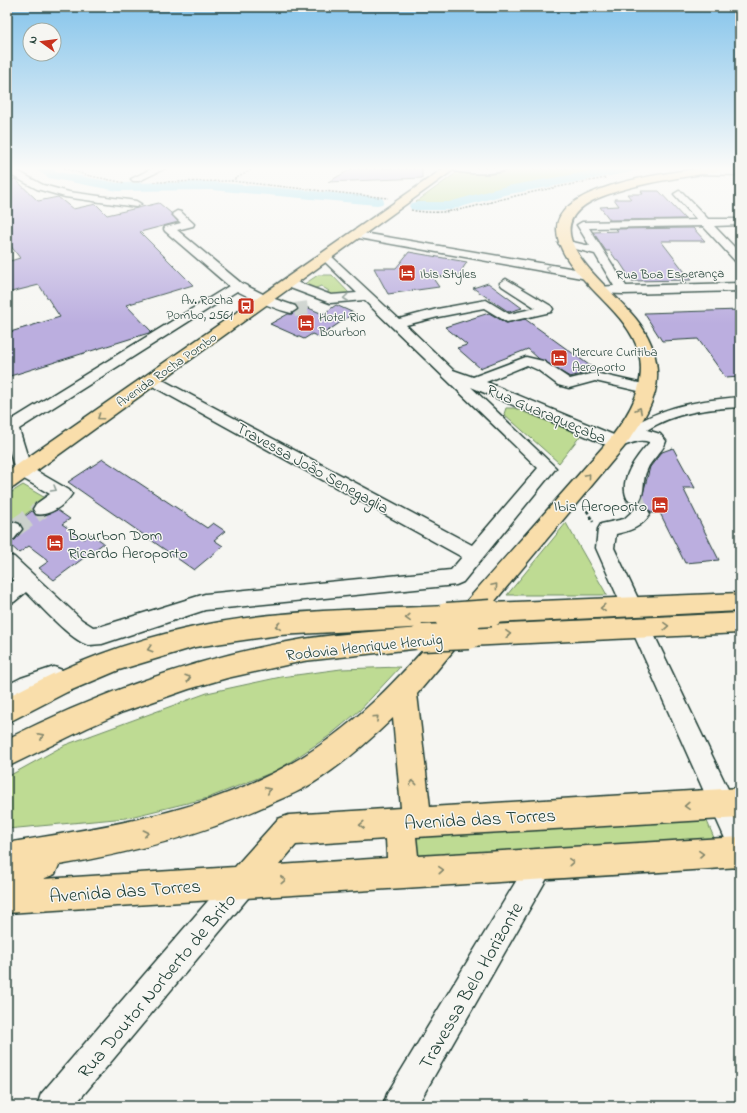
<svg xmlns="http://www.w3.org/2000/svg" width="747" height="1113" viewBox="0 0 747 1113" font-family="'Indie Flower',sans-serif">
	<style>
		.green { fill: #bedb93; stroke: #6e8c64 }
		.lines { fill: none; stroke-linecap: round; stroke-linejoin: round }
		.river { fill: #90dcf0; fill-rule: evenodd }
		.building { fill: #bbaedf; stroke: #1f3d34 }
		.minor-tunnel-far1 { stroke: #cbd1cc; stroke-width: 14; stroke-dasharray: 14 6; stroke-linecap: butt }
		.minor-tunnel { stroke: #cbd1cc; stroke-width: 18; stroke-dasharray: 18 8; stroke-linecap: butt }
		.minor-casing { stroke: #1f3d34; stroke-width: 3 }
		.major-casing { stroke: #1f3d34; stroke-width: 3 }
		.highway-casing { stroke: #1f3d34; stroke-width: 3 }
		.path-far1 { stroke: #1f3d34; stroke-width: 1.5; stroke-dasharray: 2 1.5; stroke-linecap: butt }
		.path { stroke: #1f3d34; stroke-width: 2.5; stroke-dasharray: 3.5 2.5; stroke-linecap: butt }
		.minor { fill: #f6f6f2; fill-rule: evenodd }
		.major { fill: #f9deab; fill-rule: evenodd }
		.highway { fill: #f9deab; fill-rule: evenodd }
		.highway-bridge-casing { stroke: #1f3d34; stroke-width: 29; stroke-linecap: butt }
		.highway-bridge { stroke: #f9deab; stroke-width: 26 }
		.oneway { stroke: #8a9a93 }
		.oneway2 { stroke: #81856a }
		.labels { text-anchor: middle; stroke-width: 3; stroke-linejoin: round; paint-order: stroke }
		.far-poi-label { font-size: 13px; fill: #1f3d34; stroke: #f6f6f2; text-anchor: start }
		.far-street-label { font-size: 13px; fill: #1f3d34; stroke: #f6f6f2 }
		.street-label { font-size: 16px; fill: #1f3d34; stroke: #f6f6f2 }
		.poi-label { font-size: 16px; fill: #1f3d34; stroke: #f6f6f2; text-anchor: end }
		.near-street-label { font-size: 19px; fill: #1f3d34; stroke: #f6f6f2 }
	</style>
	<rect width="100%" height="100%" fill="#f6f6f2"/>
	<filter id="ink" filterUnits="userSpaceOnUse"><feTurbulence type="fractalNoise" baseFrequency=".025" numOctaves="2"/><feDisplacementMap in="SourceGraphic" scale="8" xChannelSelector="R" yChannelSelector="G"/><feConvolveMatrix kernelMatrix="1 2 1 2 8 2 1 2 1" color-interpolation-filters="sRGB"/></filter>
	<g filter="url(#ink)">
		<path class="green" d="M521 168H620L502 190 453 204 416 202 459 171 479 173Z
			M318 275H332L351 295 327 297 323 295 329 291 321 286 313 289 303 285Z
			M506 408H514L581 435 559 463 504 414Z
			M23 485 47 499 12 524 7 521V495Z
			M566 523 607 595H507Z
			M400 667 360 710 329 736 278 770 208 798 126 818 7 829V777L65 745 207 693 281 677 341 669Z
			M704 814 717 845 416 864V839L420 835Z"/>
		<g class="lines">
			<path class="river" d="M34 168H51L58 172 118 183 212 182 377 197 382 198 384 201 382 204 377 205 212 190 118 191 49 178Z
				M609 168H639L637 171 632 172 504 195 450 210H416L411 209 409 206 411 203 416 202H449L502 187Z"/>
		</g>
		<path class="building" d="M353 168H422V178L328 182Z
			M15 179 38 201 58 197 73 209 96 204 107 215 159 203 171 213 178 222 140 232 193 285 126 305 152 332 7 377V333L60 317 39 285 7 293V262L20 258 7 241V181Z
			M641 191H659L685 219 610 220 600 207 619 206 614 199H631L627 194H643Z
			M693 228 705 241H661L691 280 632 281 619 261H617L610 251H606L593 232 618 231 616 229Z
			M409 252 467 262 458 276 432 277 439 287 388 294 374 268H396Z
			M488 283 522 308 509 312 473 288Z
			M301 305 323 314 336 305 354 313 319 337 312 334 304 339 270 324 288 314H292Z
			M740 310V377L726 378 698 339 662 341 644 313Z
			M489 313 506 323 525 319 596 370 570 377 539 359 528 349 480 368 457 348 467 345 445 327Z
			M673 448 695 488H683L719 560 685 563 660 513H651L647 508 641 507 635 508 630 511 625 497 628 501 634 503 641 501 650 467 662 452Z
			M103 459 207 528 213 523 225 531 214 540 223 546 194 570 68 482Z
			M57 510 70 519 62 524 84 539 91 534 104 543 54 580 39 568 49 561 29 546 19 553 7 542 15 540 23 530 20 523 17 522 32 511 36 515 41 516Z"/>
		<g class="lines">
			<path class="minor-tunnel-far1" d="M294 310 309 308"/>
			<path class="minor-tunnel" d="M634 496 641 514
				M13 529 42 509"/>
			<g class="minor-casing">
				<path id="minor" d="M7 168H12L43 185 69 192 136 201 141 204 136 207 65 197 37 189 7 173Z
					M153 168H166L139 181H133L131 179Z
					M449 168H509C501 175 457 175 449 168Z
					M699 169H740V175L696 174 694 172Z
					M679 191 682 192 708 219H740V225L714 226 740 253V263L736 262 703 226 589 228 626 286 740 283V291L623 294 597 293 595 290 597 287 614 286 595 254 560 245 558 243 564 240 590 246 577 225 582 222 697 220 674 194Z
					M177 211 181 212 194 224 193 226 177 230 241 283 269 297 295 306 297 309 291 313C272 308 255 300 237 291L19 429 31 468 69 490 72 494C65 505 48 517 36 514L33 509 36 504 50 494 17 475 15 471 7 442V416L13 419 229 286 165 231 164 229 165 227 181 223 172 214Z
					M357 232 587 271 593 275 587 279 353 237 352 235Z
					M326 254 330 255 399 319 437 309 486 300 509 314 536 308 502 286 500 283 506 279 551 306 553 309 551 312 507 322 484 308 438 317 406 325 453 370 473 377 526 357 543 361 570 379 595 373 652 386 654 389 652 392 647 393 595 381 569 388 558 385 538 370 527 365 486 382 616 436C656 408 691 401 740 397V407C706 409 676 412 647 430L660 434 666 441C663 452 651 459 647 470 642 480 645 492 640 500L634 502 628 500C617 481 637 456 649 443V442C636 437 624 450 611 447L471 387 556 468 463 582 456 585 205 610 102 644C98 644 93 645 89 645 72 642 40 605 26 592L14 602 7 604V585L14 580 7 574V555L14 557 82 620 93 627 102 626 205 594 451 570 462 557 147 383 145 380 147 377H157L472 545 538 468 364 300 330 303 285 286 283 283 289 279 331 295 357 293 322 259 320 257 322 255Z
					M641 508 647 509 650 514C642 527 630 531 616 534L614 548 642 607 639 613 632 615 625 613 596 548 598 529 601 524 624 519 635 509Z
					M13 522 19 524 22 529 14 539 7 541V524Z
					M641 619 648 622 740 814V856L731 852 631 628 634 622Z
					M54 667 62 670 65 677 62 684 35 693 7 707V685L21 678Z
					M541 851 550 855 554 864 550 873 417 1106H383L387 1094 532 855Z
					M243 868 253 872 257 882 253 892 74 1106H37L41 1094 233 872Z"/>
			</g>
			<g class="major-casing">
				<path id="major" d="M444 168H456L14 487 7 489V472Z
					M702 168H724L719 171C681 178 642 182 606 195 521 225 608 283 636 319 648 334 656 351 657 371 659 400 640 425 624 447L417 694 430 807 740 788V818L416 837 418 856 740 837V867L7 913V843C103 827 205 813 290 764 361 725 412 663 465 603 513 548 562 494 610 439 629 414 647 386 639 353 631 323 604 303 585 281 572 267 557 249 557 229 556 185 670 173 702 168ZM393 718 401 808 289 815 278 819 235 867 43 879 55 874 59 865C129 853 198 836 263 807 280 799 297 793 313 783 342 765 368 742 393 718ZM386 839 387 858 279 865 296 845Z"/>
			</g>
			<g class="highway-casing">
				<path id="highway" d="M740 593V611L491 623 483 620 479 613 483 606 491 603Z
					M447 606 455 609 459 616 455 623 447 626 279 635 195 647 119 670 67 692 7 723V697C66 665 128 641 194 627 276 609 363 610 447 606Z
					M740 613V633L469 646 460 643 457 636 460 629 469 626Z
					M422 628 431 631 434 638 431 645 422 648 304 661 227 678 189 689 123 712 87 728 7 767V739C100 692 201 656 304 639 343 633 383 631 422 628Z"/>
			</g>
			<path class="path-far1" d="M64 168 86 175 125 183
				M231 181 255 168
				M154 182 231 181 388 198
				M411 210C447 217 473 206 507 198 540 190 573 184 606 178"/>
			<path class="path" d="M584 505 593 522"/>
			<use href="#minor" class="minor"/>
			<use href="#major" class="major"/>
			<use href="#highway" class="highway"/>
			<g class="highway-bridge-casing">
				<path id="highway-bridge" d="M447 616 491 613
					M422 638 469 636"/>
			</g>
			<use href="#highway-bridge" class="highway-bridge"/>
		</g>
		<defs><path id="oneway-chevron" d="M-2-3.5L2.5 0L-2 3.5" fill="none" stroke-width="1.6" stroke-linecap="round" stroke-linejoin="round"/></defs>
		<g class="oneway">
			<use href="#oneway-chevron" transform="translate(548 268) rotate(-170)"/>
			<use href="#oneway-chevron" transform="translate(346 298) rotate(174)"/>
			<use href="#oneway-chevron" transform="translate(54 489) rotate(30)"/>
		</g>
		<g class="oneway2">
			<use href="#oneway-chevron" transform="translate(639 410) rotate(-63)"/>
			<use href="#oneway-chevron" transform="translate(100 417) rotate(145)"/>
			<use href="#oneway-chevron" transform="translate(588 476) rotate(-50)"/>
			<use href="#oneway-chevron" transform="translate(495 586) rotate(-50)"/>
			<use href="#oneway-chevron" transform="translate(603 608) rotate(177)"/>
			<use href="#oneway-chevron" transform="translate(408 618) rotate(177)"/>
			<use href="#oneway-chevron" transform="translate(278 626) rotate(175)"/>
			<use href="#oneway-chevron" transform="translate(666 626) rotate(-3)"/>
			<use href="#oneway-chevron" transform="translate(508 634) rotate(-3)"/>
			<use href="#oneway-chevron" transform="translate(150 649) rotate(164)"/>
			<use href="#oneway-chevron" transform="translate(188 678) rotate(-17)"/>
			<use href="#oneway-chevron" transform="translate(376 718) rotate(-43)"/>
			<use href="#oneway-chevron" transform="translate(41 736) rotate(-26)"/>
			<use href="#oneway-chevron" transform="translate(413 783) rotate(-96)"/>
			<use href="#oneway-chevron" transform="translate(268 790) rotate(-25)"/>
			<use href="#oneway-chevron" transform="translate(687 806) rotate(177)"/>
			<use href="#oneway-chevron" transform="translate(362 825) rotate(177)"/>
			<use href="#oneway-chevron" transform="translate(146 833) rotate(-12)"/>
			<use href="#oneway-chevron" transform="translate(701 854) rotate(-4)"/>
			<use href="#oneway-chevron" transform="translate(571 862) rotate(-4)"/>
			<use href="#oneway-chevron" transform="translate(441 870) rotate(-4)"/>
			<use href="#oneway-chevron" transform="translate(283 880) rotate(-3)"/>
		</g>
	</g>
	<linearGradient id="sky" x2="0" y2="1"><stop stop-color="#85c4eb"/><stop offset="0.52" stop-color="#fbfbf9"/><stop offset="1" stop-color="#fbfbf9" stop-opacity="0"/></linearGradient>
	<rect width="747" height="324" fill="url(#sky)"/>
	<defs>
		<g id="hotel-square" transform="scale(0.9)"><rect x="-9" y="-9" width="18" height="18" rx="4" fill="#c8321e" stroke="#f6f6f2"/><path d="M-6-4.5h1.5V1H6V5H4.5V3h-9V5H-6ZM-4 0a1.8 1.8 0 1 1 3.6 0ZM.5 0V-2.5h3Q6-2.5 6 0Z" fill="#fff"/></g>
		<g id="bus-square" transform="scale(0.9)"><rect x="-9" y="-9" width="18" height="18" rx="4" fill="#c8321e" stroke="#f6f6f2"/><path d="M-5-6H5V4H4V6H2V4H-2V6H-4V4H-5ZM-3.5-4V0h7V-4ZM-3.5 1.2v1.5H-2V1.2ZM2 1.2v1.5H3.5V1.2Z" fill="#fff"/></g>
	</defs>
	<g fill-rule="evenodd">
		<use href="#hotel-square" x="407" y="273"/>
		<use href="#bus-square" x="246" y="306"/>
		<use href="#hotel-square" x="306" y="323"/>
		<use href="#hotel-square" x="559" y="358"/>
		<use href="#hotel-square" x="660" y="505"/>
		<use href="#hotel-square" x="55" y="543"/>
	</g>
	<g class="labels">
		<g class="far-poi-label">
			<text x="420" y="278">Ibis Styles</text>
			<text x="233" y="304" text-anchor="end">Av. Rocha<tspan x="233" dy="15">Pombo, 2561</tspan></text>
			<text x="319" y="321">Hotel Rio<tspan x="319" dy="15">Bourbon</tspan></text>
			<text x="572" y="356">Mercure Curitiba<tspan x="572" dy="15">Aeroporto</tspan></text>
		</g>
		<g class="far-street-label">
			<text transform="translate(670 273) rotate(-1)" y="5">Rua Boa Esperança</text>
			<text transform="translate(166 369) rotate(-35)" y="5">Avenida Rocha Pombo</text>
		</g>
		<g class="street-label">
			<text transform="translate(547 413) rotate(23)" y="6">Rua Guaraqueçaba</text>
			<text transform="translate(313 467) rotate(29)" y="6">Travessa João Senegaglia</text>
			<text transform="translate(364 646) rotate(-6)" y="6">Rodovia Henrique Herwig</text>
		</g>
		<g class="poi-label">
			<text x="647" y="511">Ibis Aeroporto</text>
			<text x="68" y="540" text-anchor="start">Bourbon Dom<tspan x="68" dy="18">Ricardo Aeroporto</tspan></text>
		</g>
		<g class="near-street-label">
			<text transform="translate(480 818) rotate(-3)" y="7">Avenida das Torres</text>
			<text transform="translate(125 890) rotate(-4)" y="7">Avenida das Torres</text>
			<text transform="translate(156 985) rotate(-50)" y="7">Rua Doutor Norberto de Brito</text>
			<text transform="translate(470 985) rotate(-60)" y="7">Travessa Belo Horizonte</text>
		</g>
	</g>
	<rect width="747" height="1113" fill="none" stroke="#f6f6f2" stroke-width="24"/>
	<rect x="12" y="12" width="723" height="1089" fill="none" stroke="#1f3d34" stroke-width="1.5" filter="url(#ink)"/>
	<g transform="translate(42 42) rotate(284)"><circle r="19" fill="#f6f6f2" stroke="#a0aca6"/>
	<path d="M0-3L7 15L0 10L-7 15Z" fill="#c8321e"/>
	<text y="-6" font-size="11" font-weight="bold" text-anchor="middle" fill="#1f3d34">N</text>
	</g>
</svg>
